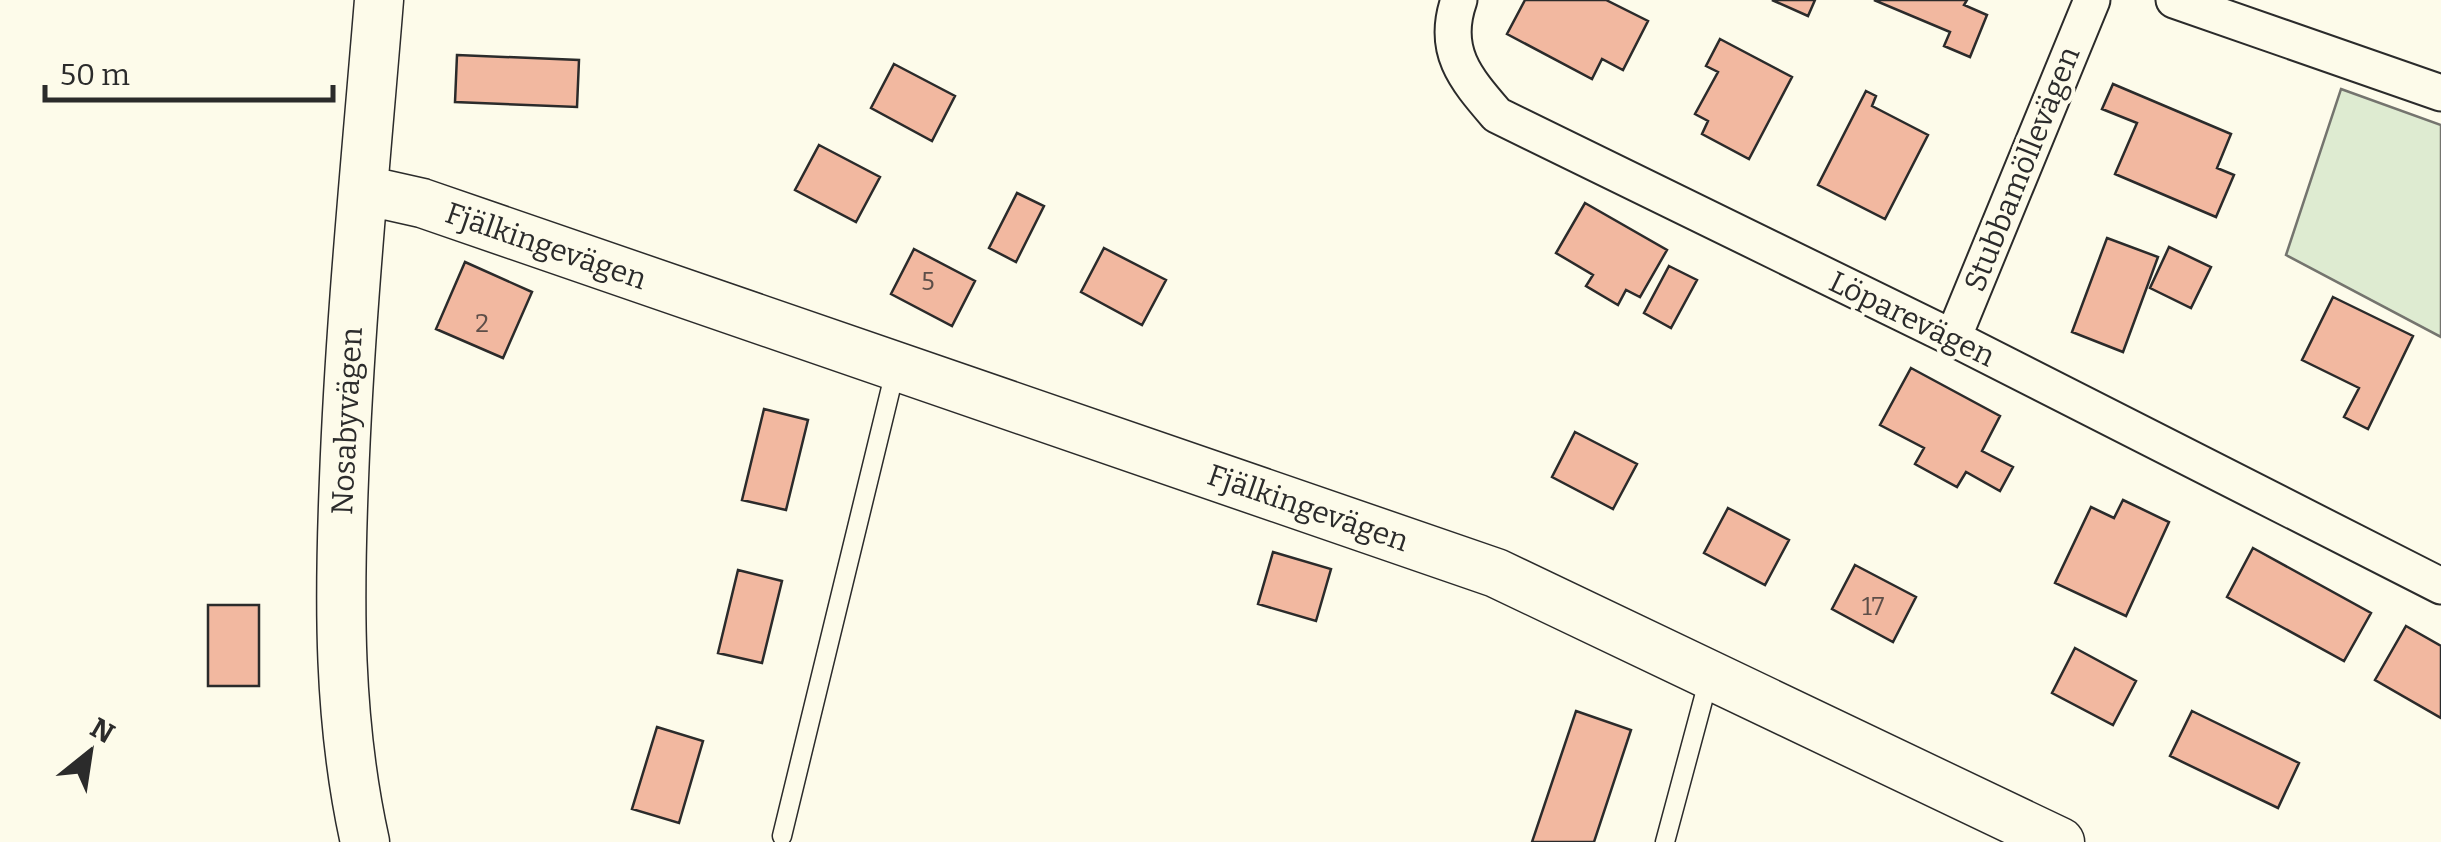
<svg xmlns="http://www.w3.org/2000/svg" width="2441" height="842" viewBox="0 0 2441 842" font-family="Bitter,serif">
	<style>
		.green { fill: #deebd1; stroke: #74746e; stroke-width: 2.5 }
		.building { fill: #f2b8a0; stroke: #2b2b2b; stroke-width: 2.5 }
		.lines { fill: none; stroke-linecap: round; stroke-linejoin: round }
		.lane-casing { stroke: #2b2b2b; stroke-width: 21 }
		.street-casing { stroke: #2b2b2b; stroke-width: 39 }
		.secondary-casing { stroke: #2b2b2b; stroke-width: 51 }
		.lane { stroke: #fdfbea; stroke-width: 18 }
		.street { stroke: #fdfbea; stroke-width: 35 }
		.secondary { stroke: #fdfbea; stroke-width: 48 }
		.labels { text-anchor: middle; stroke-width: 8; stroke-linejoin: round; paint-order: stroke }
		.number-label { font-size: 25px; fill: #5d4e48 }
		.street-label { font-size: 30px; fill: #2b2b2b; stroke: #fdfbea }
	</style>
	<rect width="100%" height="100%" fill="#fdfbea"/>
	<path class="green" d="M2341 89 2441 125V337L2286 255Z"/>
	<path class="building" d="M1525 0H1606L1648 21 1623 70 1602 59 1592 79 1507 34Z
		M1772 0H1815L1808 16Z
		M1874 0H1967L1964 5 1987 15 1970 57 1944 46 1950 32Z
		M1720 39 1792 77 1749 159 1702 134 1708 121 1695 114 1718 72 1706 66Z
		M457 55 579 60 577 107 455 102Z
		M894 64 955 96 932 141 871 108Z
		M2113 84 2231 134 2217 168 2234 175 2216 217 2115 174 2137 123 2102 109Z
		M1866 91 1876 96 1872 106 1928 135 1885 219 1818 185Z
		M819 145 880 177 856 222 795 190Z
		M1017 193 1044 206 1016 262 989 248Z
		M1585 203 1667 250 1640 297 1626 290 1618 305 1586 286 1593 275 1556 253Z
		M2107 238 2158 257 2123 352 2072 332Z
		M2169 247 2211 267 2191 308 2150 288Z
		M1104 248 1166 280 1142 325 1081 292Z
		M914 249 975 281 952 326 891 294Z
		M465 262 532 292 503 358 436 329Z
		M1669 266 1697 280 1671 328 1644 313Z
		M2333 297 2413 336 2368 429 2344 417 2359 388 2302 360Z
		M1911 368 2000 416 1982 451 2013 467 2000 491 1966 472 1957 487 1915 464 1924 448 1880 425Z
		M764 409 808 420 786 510 742 500Z
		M1575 432 1637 464 1613 509 1552 477Z
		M2123 500 2169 522 2126 616 2055 583 2091 507 2114 518Z
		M1728 508 1789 540 1765 585 1704 553Z
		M2253 548 2371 613 2344 661 2227 597Z
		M1273 552 1331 569 1316 621 1258 604Z
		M1855 565 1916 597 1893 642 1832 609Z
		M738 570 782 581 762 663 718 653Z
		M208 605H259V686H208Z
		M2406 626 2441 646V718L2375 680Z
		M2075 648 2136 681 2113 725 2052 693Z
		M1576 711 1631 730 1594 842H1532Z
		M2192 711 2299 763 2278 808 2170 756Z
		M657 727 703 741 679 823 632 809Z"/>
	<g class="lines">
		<g class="lane-casing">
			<path id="lane" d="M782 836 896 367
				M1665 842 1709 678"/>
		</g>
		<g class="street-casing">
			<path id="street" d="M1459 0C1441 51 1466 79 1497 115L1953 338 2441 586
				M2174 0 2441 93
				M1953 338 2092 0"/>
		</g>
		<g class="secondary-casing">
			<path id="secondary" d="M364 190 422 203 1496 573 2060 842
				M365 842C338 721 339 602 344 479 350 319 366 160 379 0"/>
		</g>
		<use href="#lane" class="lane"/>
		<use href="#street" class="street"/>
		<use href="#secondary" class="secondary"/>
	</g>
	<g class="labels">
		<g class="number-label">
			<text x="928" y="290">5</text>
			<text x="482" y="332">2</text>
			<text x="1873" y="615">17</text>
		</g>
		<g class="street-label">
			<text transform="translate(2022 169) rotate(-68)" y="10">Stubbamöllevägen</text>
			<text transform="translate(546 246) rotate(19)" y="10">Fjälkingevägen</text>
			<text transform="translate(1912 319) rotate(26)" y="10">Löparevägen</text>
			<text transform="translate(347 421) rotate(-87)" y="10">Nosabyvägen</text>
			<text transform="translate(1308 508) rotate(19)" y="10">Fjälkingevägen</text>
		</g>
	</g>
	<g transform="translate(90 752) rotate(30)" stroke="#fdfbea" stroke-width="8" paint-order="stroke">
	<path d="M0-8L18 38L0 25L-18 38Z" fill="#2b2b2b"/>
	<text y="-15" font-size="28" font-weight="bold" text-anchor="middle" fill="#2b2b2b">N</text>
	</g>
	<path d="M45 85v15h288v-15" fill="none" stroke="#2b2b2b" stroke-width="5"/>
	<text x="60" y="85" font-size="30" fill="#2b2b2b" stroke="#fdfbea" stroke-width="8" paint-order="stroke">50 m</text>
</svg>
